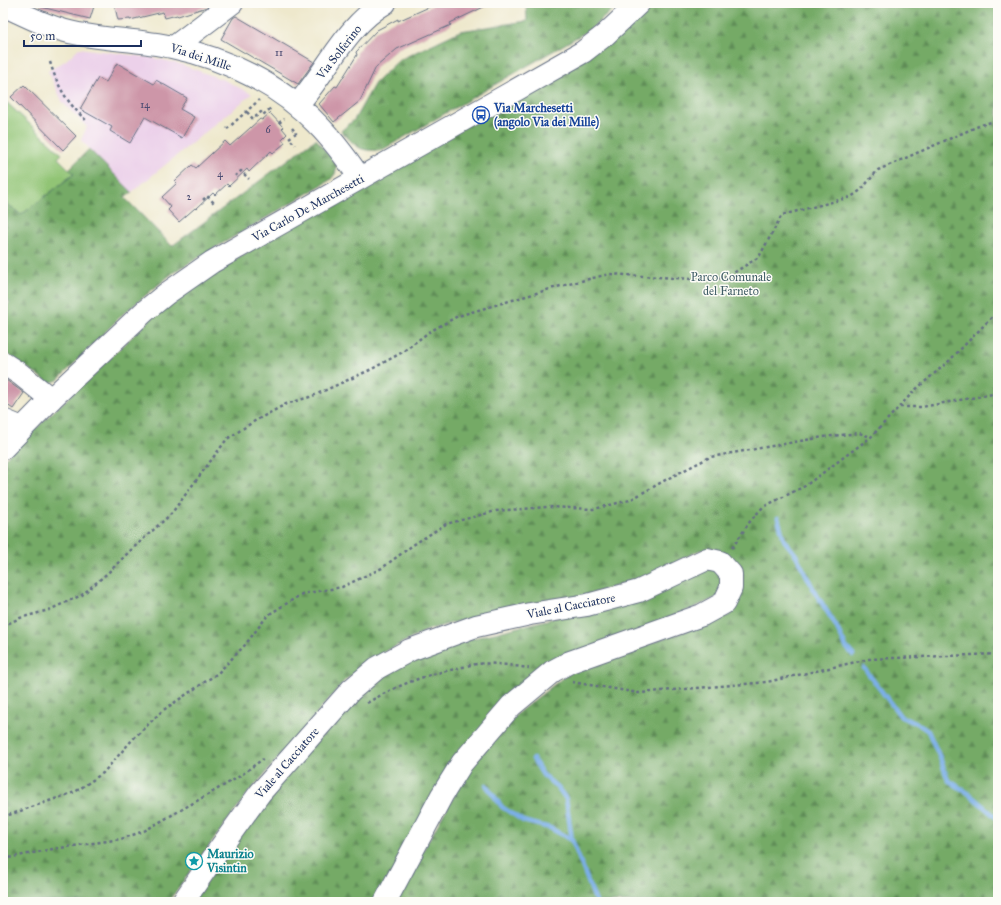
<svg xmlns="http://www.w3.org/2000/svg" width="1001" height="905" viewBox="0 0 1001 905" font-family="'IM FELL Great Primer',serif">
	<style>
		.built { fill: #ecd1ea }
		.green { fill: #91c475; stroke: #567a6a }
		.forest { fill: url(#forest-firs); stroke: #486c62 }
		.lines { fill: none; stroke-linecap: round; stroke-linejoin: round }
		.stream { stroke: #7bafe8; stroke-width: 4.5 }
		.building { fill: #cd96a8 }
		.minor-casing { stroke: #657084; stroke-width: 24 }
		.major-casing { stroke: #657084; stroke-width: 24 }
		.path { stroke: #657084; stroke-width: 2.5; stroke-dasharray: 3 3; stroke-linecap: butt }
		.minor { stroke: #fff; stroke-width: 22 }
		.major { stroke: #fff; stroke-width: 22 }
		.labels { text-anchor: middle; stroke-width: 3; stroke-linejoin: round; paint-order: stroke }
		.number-label { font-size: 10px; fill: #484970 }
		.street-label { font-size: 12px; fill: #1b2f5e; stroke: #fdfcf7 }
		.transit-label { font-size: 12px; font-weight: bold; fill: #164399; stroke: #fdfcf7; text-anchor: start }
		.park-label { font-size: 12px; fill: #3e5c65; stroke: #fdfcf7 }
		.culture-label { font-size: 12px; font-weight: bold; fill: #0d838f; stroke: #fdfcf7; text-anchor: start }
	</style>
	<defs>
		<pattern id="forest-firs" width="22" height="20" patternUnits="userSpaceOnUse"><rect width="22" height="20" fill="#74aa66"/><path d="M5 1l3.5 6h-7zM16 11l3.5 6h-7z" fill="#5e8b57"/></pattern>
	</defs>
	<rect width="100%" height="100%" fill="#fdfcf7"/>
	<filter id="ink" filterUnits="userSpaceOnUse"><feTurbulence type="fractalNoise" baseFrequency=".025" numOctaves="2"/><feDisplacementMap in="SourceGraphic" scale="8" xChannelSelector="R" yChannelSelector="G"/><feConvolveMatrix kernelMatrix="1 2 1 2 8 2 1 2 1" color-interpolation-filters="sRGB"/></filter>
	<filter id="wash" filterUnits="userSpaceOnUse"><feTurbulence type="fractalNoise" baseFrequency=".012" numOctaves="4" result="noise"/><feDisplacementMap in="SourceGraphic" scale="16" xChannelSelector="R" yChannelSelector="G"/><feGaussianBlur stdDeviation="0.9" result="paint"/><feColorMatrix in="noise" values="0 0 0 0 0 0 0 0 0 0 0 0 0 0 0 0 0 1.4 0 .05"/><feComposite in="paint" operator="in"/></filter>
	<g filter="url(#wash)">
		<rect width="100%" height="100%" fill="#eee8cc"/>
		<path class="built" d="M79 48 154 58 177 63 224 80 252 94 132 192 81 140 87 127 63 103 48 71 65 61Z"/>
		<path class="green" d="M3 99 62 154 58 158 74 174 21 215 3 200Z"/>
		<path class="forest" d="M526 3H620L591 29 382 150C358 152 357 147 341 131L354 120 375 83 399 60 460 31 527 21Z
			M651 3H998V902H396L413 868 471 766 519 712 573 670 700 626 730 615 741 589 716 551 700 550 648 576 581 597 500 610 430 629 384 652 345 680 245 797 168 902H3V460L157 313 201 280 641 14Z
			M316 139 337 165 335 174 330 180 174 272 124 313 58 380 49 383 3 351V312L10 302 3 298V200L21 215 74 174 69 169 89 149 132 192 125 198 172 246Z
			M713 567 723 579 718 597 536 676 377 902H192L266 797 364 688 400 663 458 642 551 619Z"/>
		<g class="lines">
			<path class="stream" d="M778 518 784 540 796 555 815 592 836 626 846 647 853 655
				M864 668 901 717 918 724 928 731 940 758 948 780 968 793 998 819
				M533 759 543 775 558 788 566 799 572 840 596 902
				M486 785 502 807 523 821 550 828 572 840"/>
		</g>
		<g id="blocks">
			<path class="building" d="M41 3H95L90 19 41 7Z
				M114 3H210V4L207 7 178 16 177 15 165 18 163 12 130 20V19L118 20Z
				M438 3H492L450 23 451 25 397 49 376 67 360 101 334 122 319 104 335 86 337 87 357 55 356 52 377 30 398 19V21Z
				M236 16 314 62 298 84 221 39 233 18Z
				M117 63 154 84 156 80 187 98 180 109 194 117 182 138 145 117 130 143 110 131 112 127 80 109 98 78 106 82Z
				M24 85 76 136 63 150 11 97Z
				M270 113 283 127 282 128 287 134 282 139 285 143 273 153 271 151 249 172 247 169 229 186 227 184 215 195 213 193 196 209 195 208 179 222 168 210 171 207 162 197 177 183 175 181 192 165 196 168 225 141 230 146 260 119 262 120Z
				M6 380 24 393 13 409 3 402V385Z"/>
		</g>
	</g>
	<g filter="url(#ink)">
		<use href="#blocks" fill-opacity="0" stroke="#657084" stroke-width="1"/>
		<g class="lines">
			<g class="minor-casing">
				<path id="minor" d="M3 5C27 16 53 30 79 34 110 40 141 40 172 47 225 58 280 85 317 124 334 141 347 159 360 178
					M174 47 232 3
					M297 105C327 72 345 26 385 3
					M3 363 20 374 51 399
					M3 420 22 428
					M183 902 218 851 260 793 351 690 377 668 410 650 476 626 530 614 587 605 639 591 707 559 720 562 731 574V588L724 603 702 615 570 662 553 671 511 706 462 763 442 795 385 902"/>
			</g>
			<g class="major-casing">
				<path id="major" d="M3 448 51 399 145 311 166 294 212 262 583 52 605 35 639 3"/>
			</g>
			<path class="path" d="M50 62C58 88 68 104 88 122
				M247 112 253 119 261 112 263 115 271 108
				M279 123 284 119
				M292 128 296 133 289 138 295 145
				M227 129 259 100
				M235 176 241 171 249 179
				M203 200 207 196 215 204
				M900 407H922L998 393
				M732 548 751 520 763 507 805 486 871 437 914 391 949 361 998 311
				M3 626 20 618 49 610 82 595 111 570 131 550 171 514 227 439 253 422 286 404 313 396 372 369 401 353 429 332 458 316 557 287 609 274 708 280 727 277 759 257 782 215 851 197 861 190 878 170 981 125 998 120
				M572 682 639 693 767 682 869 659 998 654
				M367 703C396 686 423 675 456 669 462 667 470 665 477 664 494 662 512 666 529 668
				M3 817 75 792 103 773 133 739 162 711 218 673 245 645 268 615 302 594 342 587 382 568 413 545 446 524 496 511 547 507 594 509 630 500 669 478 710 457 823 437 859 433 871 437
				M3 859 53 849 121 839 144 831 237 778 263 759"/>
			<use href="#minor" class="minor"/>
			<use href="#major" class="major"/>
		</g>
	</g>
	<defs>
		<g id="bus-ring" transform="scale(0.9)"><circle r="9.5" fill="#fdfcf7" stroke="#1a4fb4" stroke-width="1.5"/><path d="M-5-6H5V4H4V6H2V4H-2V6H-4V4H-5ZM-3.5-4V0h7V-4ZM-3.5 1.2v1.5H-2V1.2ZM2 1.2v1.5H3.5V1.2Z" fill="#1a4fb4"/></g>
		<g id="sight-ring" transform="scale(0.9)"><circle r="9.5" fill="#fdfcf7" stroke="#0f9aa8" stroke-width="1.5"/><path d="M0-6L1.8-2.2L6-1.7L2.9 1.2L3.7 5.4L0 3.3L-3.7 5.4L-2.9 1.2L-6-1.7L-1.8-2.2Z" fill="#0f9aa8"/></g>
	</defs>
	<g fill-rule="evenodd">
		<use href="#bus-ring" x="481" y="115"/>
		<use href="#sight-ring" x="194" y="861"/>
	</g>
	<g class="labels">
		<g class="number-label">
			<text x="279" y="56">11</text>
			<text x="145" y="108">14</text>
			<text x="268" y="133">6</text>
			<text x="220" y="177">4</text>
			<text x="189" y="200">2</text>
		</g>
		<g class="street-label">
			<text transform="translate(339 52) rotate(-52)" y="4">Via Solferino</text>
			<text transform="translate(201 57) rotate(18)" y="4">Via dei Mille</text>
			<text transform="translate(308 208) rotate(-29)" y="4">Via Carlo De Marchesetti</text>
			<text transform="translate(571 606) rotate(-11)" y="4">Viale al Cacciatore</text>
			<text transform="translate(287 763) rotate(-49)" y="4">Viale al Cacciatore</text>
		</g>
		<g class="transit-label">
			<text x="494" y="112">Via Marchesetti<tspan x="494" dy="14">(angolo Via dei Mille)</tspan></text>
		</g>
		<g class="park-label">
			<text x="731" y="281">Parco Comunale<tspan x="731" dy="14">del Farneto</tspan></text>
		</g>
		<g class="culture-label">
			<text x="207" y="858">Maurizio<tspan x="207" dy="14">Visintin</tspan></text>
		</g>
	</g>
	<rect width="1001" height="905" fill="none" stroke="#fdfcf7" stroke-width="16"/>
	<path d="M24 40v6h117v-6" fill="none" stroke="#1b2f5e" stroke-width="2"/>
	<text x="30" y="40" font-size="12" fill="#1b2f5e" stroke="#fdfcf7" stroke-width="3" paint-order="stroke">50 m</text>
</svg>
